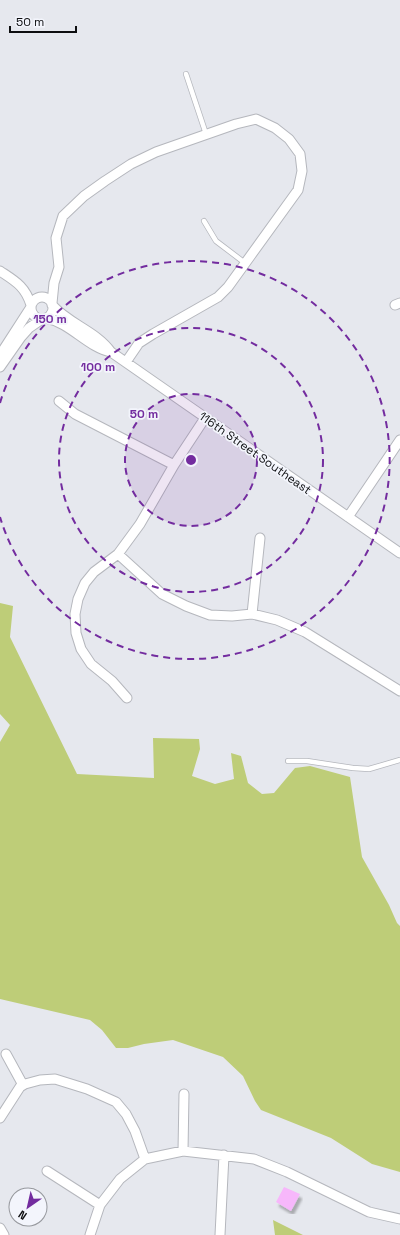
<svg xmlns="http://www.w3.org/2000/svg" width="400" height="1235" viewBox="0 0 400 1235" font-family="'Space Grotesk',sans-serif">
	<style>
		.green { fill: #becd78 }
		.building { fill: #f7b7fb; filter: url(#shadow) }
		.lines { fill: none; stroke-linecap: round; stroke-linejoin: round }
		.service-casing { stroke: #b5b7bd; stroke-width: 6 }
		.minor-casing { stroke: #b5b7bd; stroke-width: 11 }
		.service { stroke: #fff; stroke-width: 4.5 }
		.minor { stroke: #fff; stroke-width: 9 }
		.ring { fill: none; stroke: #732c9f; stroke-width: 2; stroke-dasharray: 7 5 }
		.labels { text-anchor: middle; stroke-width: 3.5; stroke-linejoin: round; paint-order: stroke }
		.street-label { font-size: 12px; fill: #0d0e10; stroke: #f3f5fc }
		.centre { fill: #732c9f; stroke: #f3f5fc; stroke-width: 2 }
		.ring-label { font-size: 12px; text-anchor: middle; font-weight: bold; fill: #732c9f; stroke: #f3f5fc; stroke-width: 3.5; stroke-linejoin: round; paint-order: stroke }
	</style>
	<defs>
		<filter id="shadow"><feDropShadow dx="2.5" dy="4.5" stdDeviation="1" flood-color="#0004"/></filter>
	</defs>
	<rect width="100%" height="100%" fill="#e6e8ee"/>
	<path class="green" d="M0 603 13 606 10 637 77 774 154 778 153 738 199 739 200 749 192 776 215 784 234 779 231 753 241 756 248 783 262 794 274 793 295 768 310 766 350 777 362 857 389 905 397 923 400 926V1172L372 1164 331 1138 261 1110 255 1101 243 1076 223 1057 173 1040 144 1044 128 1048H116L102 1030 90 1020 0 999V742L10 725 0 714Z
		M273 1220 303 1235H275Z"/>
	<path class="building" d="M284 1187 300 1194 291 1211 276 1202Z"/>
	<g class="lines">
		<g class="service-casing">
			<path id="service" d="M186 74 206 134
				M204 221 216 241 245 263
				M288 761H307L353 768 369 769 400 760"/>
		</g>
		<g class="minor-casing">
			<path id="minor" d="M0 271C15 281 25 286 31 305
				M31 308a11 11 0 1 1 22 0a11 11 0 1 1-22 0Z
				M52 303 54 283 59 267 56 238 63 216 84 196 105 181 131 164 156 152 236 124 256 119 275 128 289 139 300 154 302 171 298 190 228 287 218 297 153 334 139 343 126 362
				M52 305C69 324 96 331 111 352L400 553
				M395 305 400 303
				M46 318C71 323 87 347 111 352
				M0 355 31 307
				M0 367 21 337 29 328 42 319
				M59 401 75 414 174 465
				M348 517 400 440
				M118 554 162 594 186 606 210 615 232 616 252 614 277 620 305 632 400 691
				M252 614 260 538
				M127 698 112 681 91 664 81 649 76 633 75 614 78 599 85 583 94 572 118 554 140 524 174 465 205 418
				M6 1054 23 1085
				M0 1118 20 1087 25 1084 40 1080 55 1079 87 1089 116 1102 126 1114 135 1131 145 1159
				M183 1151 184 1094
				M47 1171 100 1205
				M0 1228 4 1235
				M90 1235 100 1205 120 1179 145 1159 183 1151 254 1159 287 1172 369 1212 400 1219
				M220 1235 224 1155"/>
		</g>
		<use href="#service" class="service"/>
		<use href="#minor" class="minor"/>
	</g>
	<circle cx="191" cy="460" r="66" fill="#732c9f" fill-opacity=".12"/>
	<g class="ring">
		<circle cx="191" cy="460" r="66"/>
		<circle cx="191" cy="460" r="132"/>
		<path d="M0 403A199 199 0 1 1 0 517"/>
	</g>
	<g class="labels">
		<g class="street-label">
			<text transform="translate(255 453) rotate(35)" y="4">116th Street Southeast</text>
		</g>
	</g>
	<circle cx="191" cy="460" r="6" class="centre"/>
	<g class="ring-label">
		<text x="50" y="323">150 m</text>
		<text x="98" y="371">100 m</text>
		<text x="144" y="418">50 m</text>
	</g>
	<g transform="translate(28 1207) rotate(214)"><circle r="19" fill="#f3f5fc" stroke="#97999e"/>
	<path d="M0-3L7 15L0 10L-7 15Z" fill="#732c9f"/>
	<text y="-6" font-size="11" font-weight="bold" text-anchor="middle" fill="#0d0e10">N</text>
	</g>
	<path d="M10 26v6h66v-6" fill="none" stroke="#0d0e10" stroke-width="2"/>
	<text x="16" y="26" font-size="12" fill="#0d0e10" stroke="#f3f5fc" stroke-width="3" paint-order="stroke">50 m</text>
</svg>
